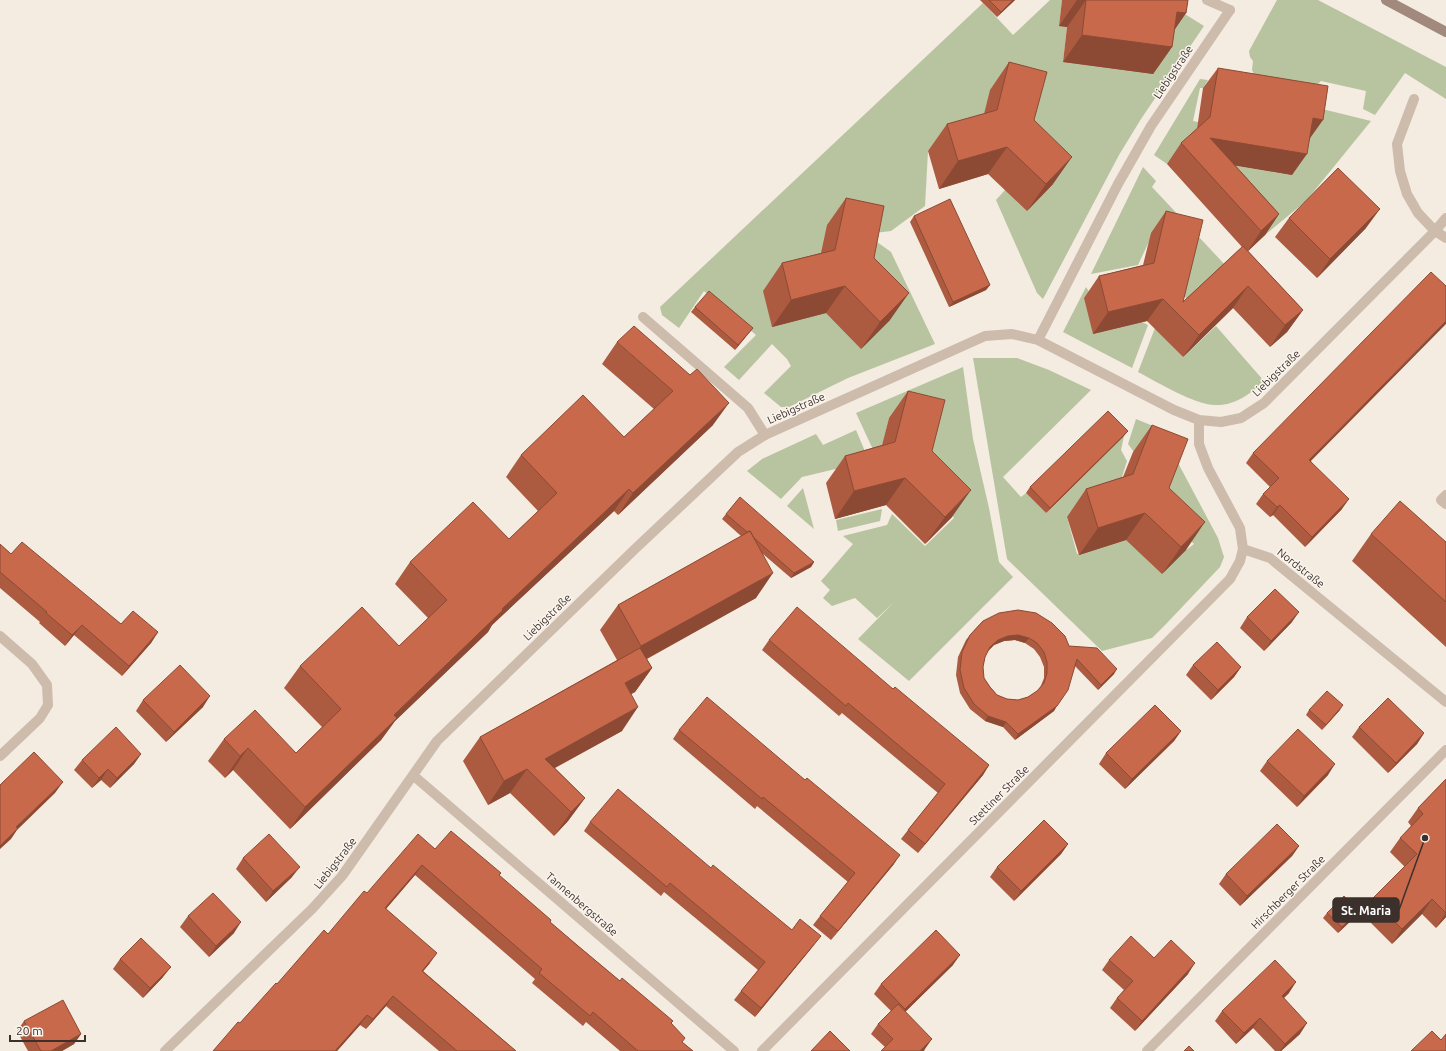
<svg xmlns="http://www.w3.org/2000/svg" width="1446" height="1051" viewBox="0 0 1446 1051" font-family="Ubuntu,sans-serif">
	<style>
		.green { fill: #b8c4a0 }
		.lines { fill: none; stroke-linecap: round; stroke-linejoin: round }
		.lane { stroke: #cdbbac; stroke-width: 10 }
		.street { stroke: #cdbbac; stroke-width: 10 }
		.secondary { stroke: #a18a7d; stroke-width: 10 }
		.wall { fill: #ac5a40; fill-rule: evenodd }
		.shaded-wall { fill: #8c4a34 }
		.building { fill: #c8694b; stroke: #8c4a34; fill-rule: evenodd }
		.labels { text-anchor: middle; stroke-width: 3; stroke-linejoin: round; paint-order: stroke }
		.street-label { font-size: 11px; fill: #3b302b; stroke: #fbf5ee }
		.leader { fill: none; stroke: #3b302b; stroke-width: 1.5 }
		.callout-dot { fill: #3b302b; stroke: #fbf5ee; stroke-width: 1.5 }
		.callout { fill: #3b302b; stroke: #3b302b; stroke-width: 1.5 }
		.callout-label { font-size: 12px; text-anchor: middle; font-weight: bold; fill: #fff }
	</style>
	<rect width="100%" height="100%" fill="#f4ebe1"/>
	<path class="green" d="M1050 0H1062L1059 26 1067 27 1063 62 1152 74 1172 6 1204 26 1141 119 1119 155 1043 299 1037 293 996 200 1005 190 991 90 978 137 928 151 925 206 891 231 866 234 891 252 935 344 848 378 789 407H781L764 393 791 366 787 359 772 344 739 380 724 367 756 335 704 291 679 328 662 315 660 307 983 3 1013 35Z
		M1277 0H1318L1446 67V99L1405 73 1375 115 1363 109 1366 91 1321 81 1318 84 1316 91 1254 74 1252 70 1253 61 1250 57 1249 51Z
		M1200 79 1208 80 1203 88H1200L1193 121 1203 123 1200 160 1292 175 1314 107 1371 121 1306 201 1265 235 1185 148 1167 164 1154 155Z
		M1143 167 1156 181 1152 187 1228 268 1194 306 1179 291 1154 231 1138 265 1091 274Z
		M1086 287 1092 296 1093 334 1142 322 1148 325 1132 368 1063 332Z
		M1216 326 1264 381C1251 394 1234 406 1215 405 1195 405 1157 382 1138 372L1155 328 1183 357Z
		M973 358H1017L1049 370 1091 390 1003 477 1021 497 1026 493 1046 513 1124 436 1121 450 1127 461 1114 502 1067 517 1077 554 1126 540 1186 550 1194 544 1161 511 1134 452 1128 444 1136 419 1158 428 1169 446 1218 538 1224 557 1220 567 1167 623 1152 638 1102 651 1007 559Z
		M963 367 973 439 989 508 999 562 1013 577 909 681 858 639 893 603 877 618 855 598 832 606 823 598 830 590 821 581 853 544 843 536 887 525 892 514 925 546 954 518 914 477 926 427 889 418 880 453 876 456 856 413Z
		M856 430 869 461 802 477 781 499 747 471 762 459 816 434 823 445Z
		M803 488 814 529 787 506Z
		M882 509 880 521 838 531 836 520Z"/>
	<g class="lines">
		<path class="lane" d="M1207 0 1230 10
			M1414 99 1397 144 1400 171 1407 194 1418 213 1435 231
			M643 317 748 408 765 435
			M1446 495 1441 500 1446 504"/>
		<path class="street" d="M1435 231 1446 238
			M1038 340 1118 184 1151 126 1230 10
			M1243 549 1270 558 1446 702
			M0 636 32 664 47 685 48 705 40 718 0 756
			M414 776 734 1051
			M165 1051 312 909 342 876 437 741 636 548 738 452 765 435 985 336 1012 334 1038 340 1174 410 1199 420 1221 422 1241 418 1264 403 1435 231 1446 218
			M762 1051 1230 579 1240 561 1243 549 1240 528 1208 468 1199 444V420
			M1147 1051 1446 750"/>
		<path class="secondary" d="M1386 0 1446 32"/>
	</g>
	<path class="wall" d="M980 0H1015L997 17Z
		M1062 0H1188L1186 13 1174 30 1172 47 1153 74 1063 62 1067 27 1059 26Z
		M1009 62 1034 120 1053 184 1027 211 988 174 939 189 928 151 947 124 984 114 990 90Z
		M1218 68 1310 138 1292 175 1235 165 1279 214 1265 235 1248 251 1303 310 1287 332 1270 347 1233 308 1183 357 1147 321 1093 334 1084 298 1099 276 1143 265 1151 233 1166 211 1183 302 1242 247 1167 164 1181 143 1197 129 1203 88Z
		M846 198 874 258 890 320 861 349 826 313 772 327 763 291 782 263 821 253 827 225Z
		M914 216 990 285 986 290 949 307 910 222Z
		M1289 218 1366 228 1317 278 1275 237Z
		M695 307 753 328 735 350 691 312Z
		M617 342 713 425 618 515 614 511 492 625 488 632 395 721 381 740 290 829 233 770 225 778 208 761 224 739 296 753 322 727 284 688 300 666 399 646 428 618 395 584 410 562 509 539 538 511 506 477 521 455 624 437 654 409 602 364Z
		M908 391 952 517 925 544 886 505 835 519 826 483 845 456 882 445 889 418Z
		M1152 425 1169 488 1186 550 1162 574 1126 540 1079 555 1067 517 1086 489 1123 477 1133 452Z
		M1124 436 1046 513 1026 493 1030 487Z
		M1253 453 1311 461 1342 509 1305 547 1273 515 1270 517 1256 504 1263 494 1270 487 1246 463Z
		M726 514 814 562 811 567 791 578 763 554 756 598 647 659 652 668 635 692 631 694 622 731 555 768 585 798 568 821 554 836 510 793 488 805 463 761 480 737 617 660 600 630 618 605 741 536 722 519Z
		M1371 534 1446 542V647L1352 561Z
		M0 544 11 554 121 624 158 632 151 643 122 676 74 635 65 646 39 623 40 622 0 588Z
		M1247 617 1292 622 1264 651 1240 628Z
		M983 621 1069 646 1114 674 1098 690 1075 666 1054 711 1015 740 1003 727 985 721 970 709 960 693 956 675 958 657 966 640 970 635ZM1015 640 1025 643 1034 649 1040 657 1044 667V678L1040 688 1037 691 1028 697 1018 700 1007 699 997 695 990 687 984 678 983 667 985 657 988 651 994 645 1004 641Z
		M769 640 893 689 989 765 983 775 918 853 901 839 908 830 938 793 842 713 839 716 762 650Z
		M1193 665 1241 667 1234 677 1211 700 1186 675Z
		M143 700 203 707 166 742 136 711Z
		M1309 710H1340L1322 730 1306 715Z
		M1359 727 1424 733 1417 744 1388 773 1352 737Z
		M679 730 805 780 894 864 831 940 813 925 820 916 848 882 757 806 755 809 673 739Z
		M1181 731 1174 741 1125 789 1099 764 1106 753Z
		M141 754 134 764 110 788 101 780 92 788 74 770 82 760Z
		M1267 761 1328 775 1297 807 1260 771Z
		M1446 779V917L1436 928 1422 914 1392 944 1362 914 1372 899 1405 867 1390 852 1400 838 1411 826 1408 822 1418 808Z
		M590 822 711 868 792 930 814 945 755 1017 734 1000 741 991 758 970 664 892 661 896 584 831Z
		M1068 844 1061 854 1014 901 990 877 997 867Z
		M1299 846 1292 856 1240 906 1219 884 1226 874Z
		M435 849 501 873 499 876 550 922 620 981 671 1023 682 1042 693 1051H620L586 1022 583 1026 532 983 535 979 415 875 386 909 430 963 423 971 516 1051H439L386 1006 366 1029 360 1025 337 1051H213L277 984 328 934Z
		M243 858 292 877 266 902 236 869Z
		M1327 913 1355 917 1338 933 1323 918Z
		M188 916 234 933 209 957 180 927Z
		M1154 958 1188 974 1135 1031 1110 1008 1117 998 1124 990 1102 970 1109 960Z
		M120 959 163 977 143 998 113 969Z
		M953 965 905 1012 925 1049 885 1047 871 1034 878 1024 891 1011 874 994 881 984Z
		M1289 993 1283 998 1300 1034 1281 1051H1275L1253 1028 1236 1044 1215 1021 1222 1011Z
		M24 1021 81 1034 74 1044 62 1051H28L17 1031Z"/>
	<path class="shaded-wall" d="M1013 0H1015L997 17 1001 12Z
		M1077 0H1086L1067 27 1059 26Z
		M1177 12 1186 13 1167 41Z
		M1082 35 1172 47 1153 74 1063 62Z
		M1313 118 1323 120 1308 141Z
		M1210 138 1307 154 1292 175 1195 159Z
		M1007 147 988 174 939 189 958 161Z
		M1072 157 1053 184 1027 211 1046 184Z
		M1380 209 1366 228 1317 278 1330 259Z
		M1279 214 1265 235 1247 252 1261 231Z
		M990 285 986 290 949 307 953 302Z
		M845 286 826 313 772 327 791 300Z
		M1248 286 1233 308 1183 357 1199 335Z
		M909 293 890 320 861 349 880 322Z
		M1163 299 1147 321 1093 334 1108 312Z
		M1303 310 1287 332 1270 347 1285 325Z
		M1446 321V324L1302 470 1309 460Z
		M753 328 749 333 735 350 738 345Z
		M729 403 713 425 618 515 633 493Z
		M1128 431 1124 436 1046 513 1050 508Z
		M905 478 886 505 835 519 854 491Z
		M629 489 614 511 492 625 488 632 395 721 381 740 290 829 305 807 394 715 502 609Z
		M971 490 952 517 925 544 945 517Z
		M1349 499 1342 509 1305 547 1312 537Z
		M1280 505 1273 515 1270 517 1277 507Z
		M1145 513 1126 540 1079 555 1098 528Z
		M1205 522 1186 550 1162 574 1181 547Z
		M814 562 811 567 791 578 794 573Z
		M773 573 756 598 624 671 641 646Z
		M1299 612 1292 622 1264 651 1271 641Z
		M82 625 74 635 65 646 72 635Z
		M158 632 151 643 122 676 129 666Z
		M1018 635 1029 638 1025 643 1015 640 1004 641 994 645 986 653 990 647 998 640 1008 636Z
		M1241 667 1234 677 1211 700 1218 690Z
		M652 668 635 692 608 707 625 683Z
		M1117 669 1114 674 1098 690 1101 685Z
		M210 696 203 707 166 742 174 732Z
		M1343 705 1340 710 1322 730 1326 725Z
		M1057 706 1054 711 1015 740 1018 734Z
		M638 707 622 731 536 778 545 759Z
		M988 716 1006 722 1003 727 985 721Z
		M1181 731 1174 741 1125 789 1132 779Z
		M1424 733 1417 744 1388 773 1396 763Z
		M248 748 233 770 225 778 240 756Z
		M141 754 134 764 110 788 117 778Z
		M1335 764 1328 775 1297 807 1304 796Z
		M989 765 983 775 918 853 925 844Z
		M108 769 101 780 92 788 99 778Z
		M527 769 510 793 488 805 504 781Z
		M63 782 55 793 17 830 11 839 0 849V846L16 827Z
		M585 798 568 821 554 836 571 812Z
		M1068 844 1061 854 1014 901 1021 891Z
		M1299 846 1292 856 1240 906 1247 896Z
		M900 855 894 864 831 940 838 931Z
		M422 865 415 875 378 918 385 908Z
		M300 867 292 877 266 902 273 891Z
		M1432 899 1422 914 1392 944 1402 929Z
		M1358 911 1355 917 1338 933 1342 927Z
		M1446 913V917L1436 928Z
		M241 922 234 933 209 957 216 946Z
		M821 936 814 945 755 1017 761 1008Z
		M437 953 430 963 415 981 422 971Z
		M960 955 953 965 898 1019 905 1009Z
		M1195 963 1188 974 1135 1031 1142 1021Z
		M171 967 163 977 143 998 150 988Z
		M1296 982 1289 993 1275 1007 1282 996Z
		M393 996 386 1006 366 1029 373 1019Z
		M367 1015 360 1025 337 1051H335Z
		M1260 1018 1253 1028 1236 1044 1244 1033Z
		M1307 1023 1300 1034 1281 1051H1280L1285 1044Z
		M81 1034 74 1044 62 1051H51Z
		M932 1039 925 1049 924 1051H920Z"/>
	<path class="building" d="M989 0H1013L1001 12Z
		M1086 0H1188L1186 13 1177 12 1172 47 1082 35Z
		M1009 62 1047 72 1034 120 1072 157 1046 184 1007 147 958 161 947 124 997 110Z
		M1218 68 1328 86 1323 120 1313 118 1307 154 1210 138 1279 214 1261 231 1181 143 1210 117Z
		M1338 168 1380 209 1330 259 1289 218Z
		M846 198 884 206 874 258 909 293 880 322 845 286 791 300 782 263 835 250Z
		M950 199 990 285 953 302 914 216Z
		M1166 211 1203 220 1183 302 1243 246 1303 310 1285 325 1248 286 1199 335 1163 299 1108 312 1099 276 1154 263Z
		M1431 272 1446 286V321L1309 460 1349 499 1312 537 1280 505 1277 507 1263 494 1279 478 1253 453Z
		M709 291 753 328 738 345 695 307Z
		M634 326 690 375 697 369 729 403 633 493 629 489 502 609 503 610 394 715 397 718 305 807 248 748 240 756 224 739 255 710 296 753 341 709 300 666 362 607 399 646 447 600 410 562 473 502 509 539 557 493 521 455 583 395 624 437 673 391 617 342Z
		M908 391 945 400 932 451 971 490 945 517 905 478 854 491 845 456 895 442Z
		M1108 411 1128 431 1050 508 1030 487Z
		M1152 425 1188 439 1169 488 1205 522 1181 547 1145 513 1098 528 1086 489 1133 474Z
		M740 497 814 562 794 573 754 538 750 531 747 532 726 514Z
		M1400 501 1446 542V602L1371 534Z
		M750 531 773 573 641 646 618 605Z
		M22 542 121 624 133 611 158 632 129 666 82 625 72 635 46 613 47 612 0 572V544L11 554Z
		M1275 589 1299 612 1271 641 1247 617Z
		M797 607 893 689 895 687 989 765 925 844 908 830 945 784 848 703 846 706 769 640Z
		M1018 610 1036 613 1052 623 1065 636 1069 646 1097 648 1117 669 1101 685 1077 659 1068 690 1057 706 1018 734 1006 722 988 716 974 704 964 688 960 670 962 652 970 635 983 621 999 613ZM1018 635 1029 638 1037 643 1044 652 1047 662V673L1044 683 1037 691 1028 697 1018 700 1007 699 997 695 990 687 984 678 983 667 985 657 990 647 998 640 1008 636Z
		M1217 642 1241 667 1218 690 1193 665Z
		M640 648 652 668 625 683 638 707 545 759 585 798 571 812 527 769 504 781 480 737Z
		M180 665 210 696 174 732 143 700Z
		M1327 691 1343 705 1326 725 1309 710Z
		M707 697 805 780 807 778 900 855 838 931 820 916 855 873 763 797 762 799 679 730Z
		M1388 698 1424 733 1396 763 1359 727Z
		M1155 705 1181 731 1132 779 1106 753Z
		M116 727 141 754 117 778 108 769 99 778 82 760Z
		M1298 729 1335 764 1304 796 1267 761Z
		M34 752 63 782 16 827 18 828 0 846V785Z
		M1446 779V913L1432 899 1402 929 1372 899 1417 854 1400 838 1423 814 1418 808Z
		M618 789 711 868 713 865 792 930 800 919 821 936 761 1008 741 991 765 962 670 883 667 887 590 822Z
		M1044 820 1068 844 1021 891 997 867Z
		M1277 824 1299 846 1247 896 1226 874Z
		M451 831 501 873 499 875 551 920 550 922 578 946 620 981 622 978 673 1021 671 1023 685 1038 682 1042 693 1051H638L593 1012 590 1016 539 973 542 969 422 865 385 908 437 953 422 971 516 1051H457L393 996 373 1019 367 1015 335 1051H213L238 1022 240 1023 276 983 277 984 324 930 328 934 364 891 367 893 418 834 435 849Z
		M269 834 300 867 273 891 243 858Z
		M213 893 241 922 216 946 188 916Z
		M1344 896 1358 911 1342 927 1327 913Z
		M936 930 960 955 905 1009 881 984Z
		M1131 936 1154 958 1171 940 1195 963 1142 1021 1117 998 1133 981 1109 960Z
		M141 938 171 967 150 988 120 959Z
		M1275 960 1296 982 1282 996 1307 1023 1285 1044 1260 1018 1244 1033 1222 1011Z
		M63 1000 81 1034 51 1051H41L24 1021Z
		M898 1004 932 1039 920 1051H881L893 1039 878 1024Z
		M830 1031 850 1051H811Z
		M1432 1031 1441 1040 1446 1034V1051H1411Z
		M1189 1046 1194 1051H1184Z"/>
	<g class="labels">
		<g class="street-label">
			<text transform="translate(1173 72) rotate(-56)" y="4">Liebigstraße</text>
			<text transform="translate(1276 373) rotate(-44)" y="4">Liebigstraße</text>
			<text transform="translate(796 408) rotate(-24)" y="4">Liebigstraße</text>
			<text transform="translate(1301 568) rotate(38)" y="4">Nordstraße</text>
			<text transform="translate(547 617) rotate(-44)" y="4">Liebigstraße</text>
			<text transform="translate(999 795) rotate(-45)" y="4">Stettiner Straße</text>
			<text transform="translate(335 863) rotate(-52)" y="4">Liebigstraße</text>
			<text transform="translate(1288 892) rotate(-45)" y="4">Hirschberger Straße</text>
			<text transform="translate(582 904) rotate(41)" y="4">Tannenbergstraße</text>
		</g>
	</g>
	<path class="leader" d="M1425 838L1399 910"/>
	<circle class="callout-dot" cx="1425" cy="838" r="4"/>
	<rect class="callout" x="1333" y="898" width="66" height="24" rx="4"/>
	<g class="callout-label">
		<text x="1366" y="915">St. Maria</text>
	</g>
	<path d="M10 1035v6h75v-6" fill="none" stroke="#3b302b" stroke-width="2"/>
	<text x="16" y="1035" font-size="12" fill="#3b302b" stroke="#fbf5ee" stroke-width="3" paint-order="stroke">20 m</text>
</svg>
